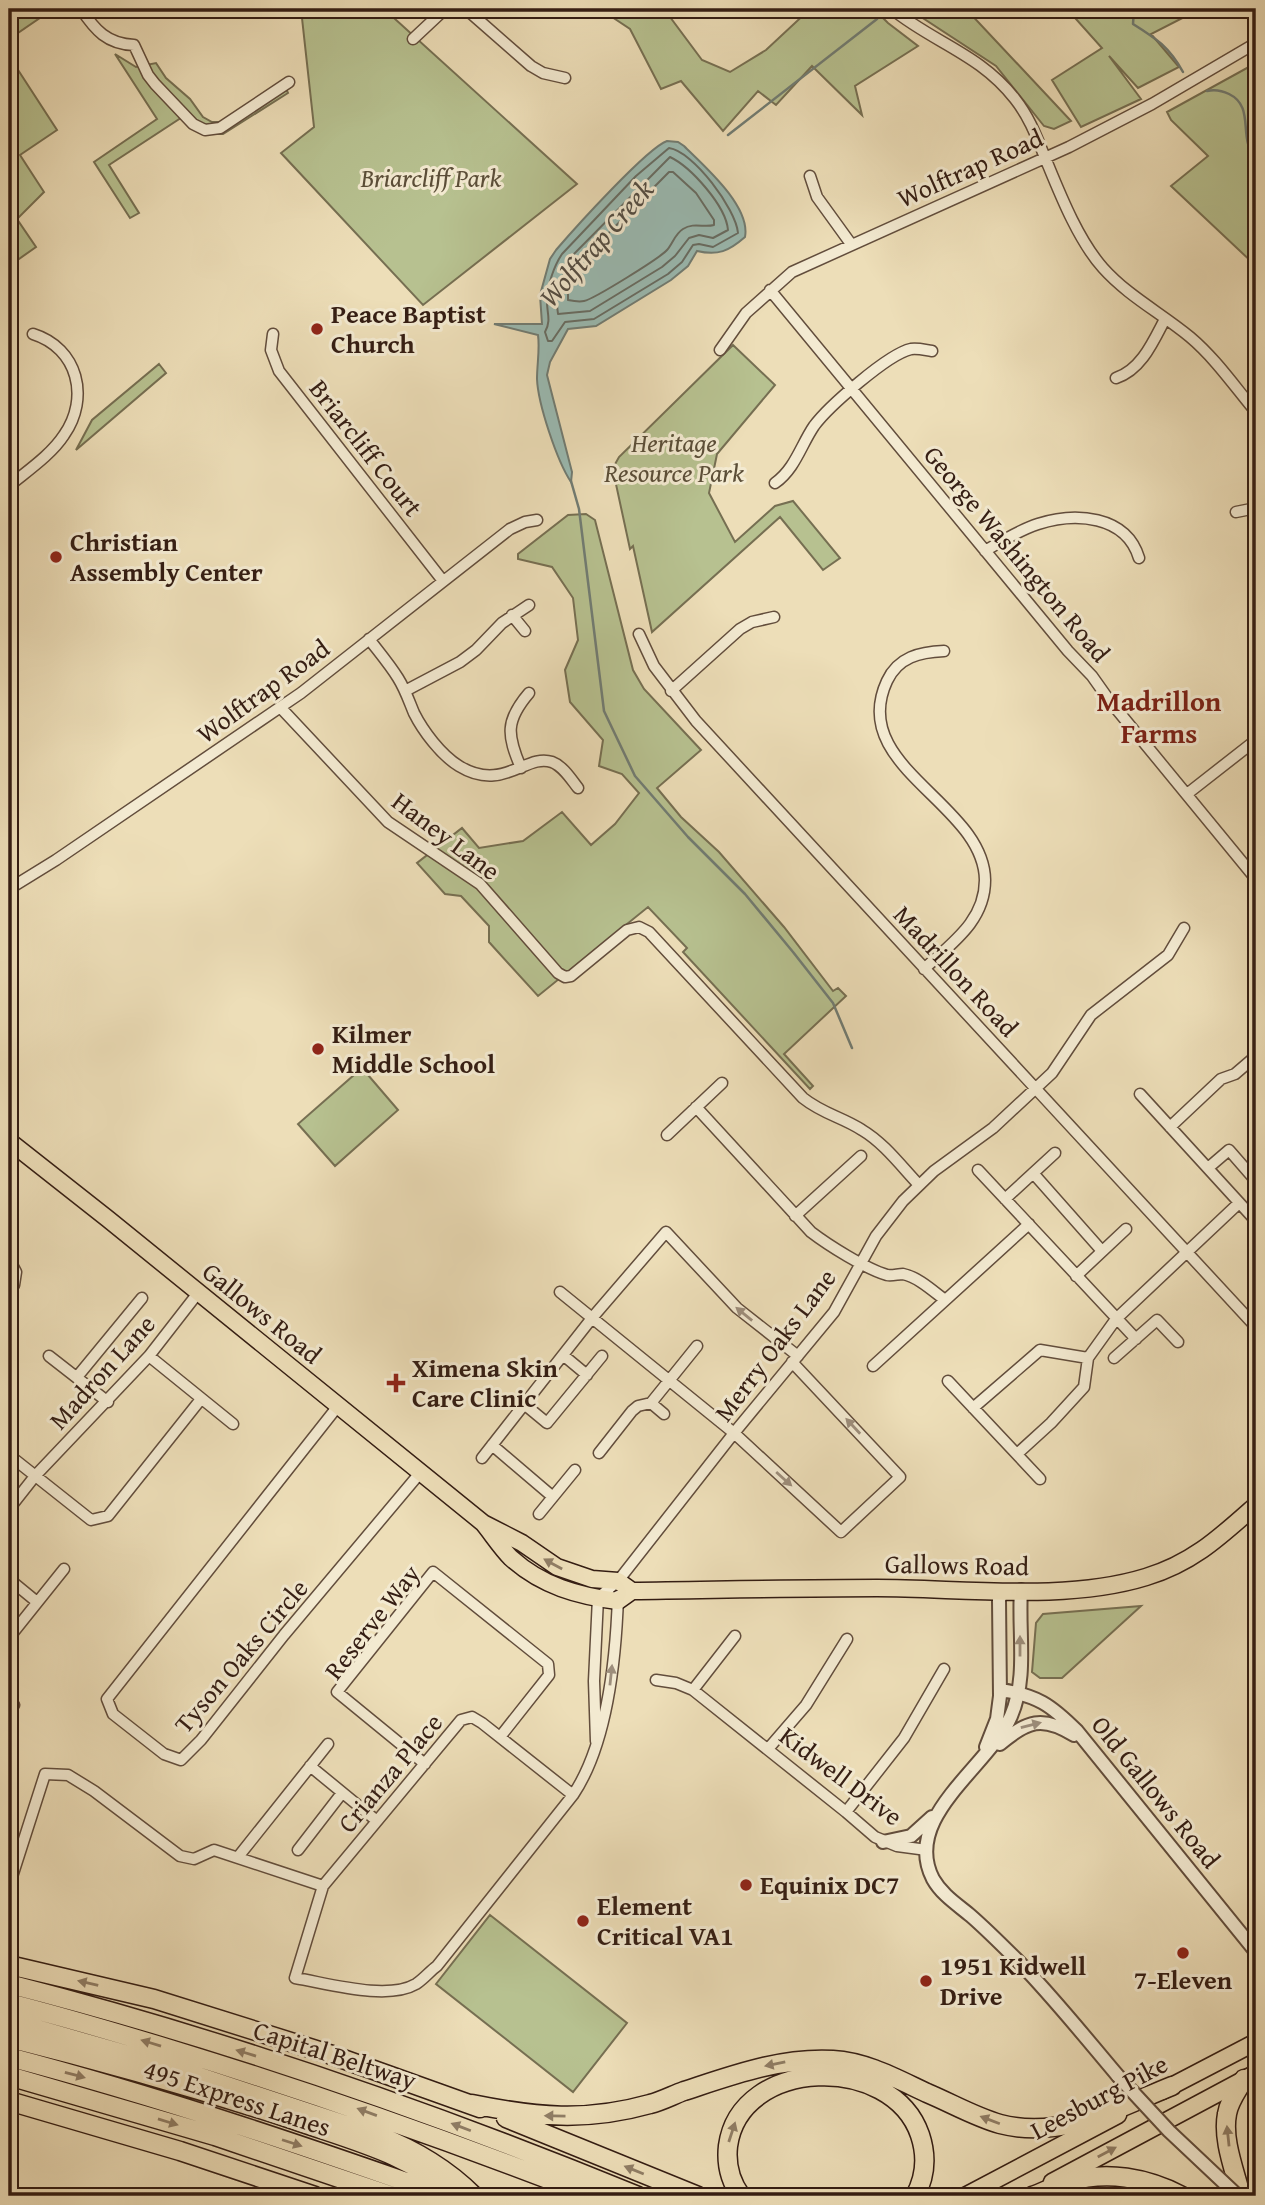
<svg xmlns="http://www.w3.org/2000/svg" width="1265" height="2205" viewBox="0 0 1265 2205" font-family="'Gentium Book Plus',serif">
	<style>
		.green { fill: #b7c190; stroke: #766f52; stroke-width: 2 }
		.water { fill: #9abbb3; stroke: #717c73; stroke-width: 2 }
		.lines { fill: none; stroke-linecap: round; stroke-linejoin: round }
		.shore { stroke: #676c63; stroke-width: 2 }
		.stream { stroke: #717c73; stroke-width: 2.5 }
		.minor-casing { stroke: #624d3c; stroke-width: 13 }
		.tertiary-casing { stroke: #624d3c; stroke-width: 16 }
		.primary-casing { stroke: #341d13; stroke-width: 19 }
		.trunk-casing { stroke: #341d13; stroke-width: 19 }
		.motorway-casing { stroke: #341d13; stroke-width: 21 }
		.minor { stroke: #f3ead1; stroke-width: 10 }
		.tertiary { stroke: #f3ead1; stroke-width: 12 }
		.primary { stroke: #eddeb8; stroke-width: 16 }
		.trunk { stroke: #eddeb8; stroke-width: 16 }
		.motorway { stroke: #eddeb8; stroke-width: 18 }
		.tertiary-bridge-casing { stroke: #624d3c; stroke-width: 16; stroke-linecap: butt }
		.tertiary-bridge { stroke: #f3ead1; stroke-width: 12 }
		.oneway { fill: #9d8e7c }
		.oneway2 { fill: #907e66 }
		.poi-dot { fill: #8f2418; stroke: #f3ead1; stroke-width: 2.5 }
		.labels { text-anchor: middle; stroke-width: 6; stroke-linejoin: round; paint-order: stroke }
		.street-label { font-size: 26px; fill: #341d13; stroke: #f3ead1 }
		.park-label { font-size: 26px; font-style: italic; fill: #5b4e38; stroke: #f3ead1 }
		.poi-label { font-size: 26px; font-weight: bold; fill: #341d13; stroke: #f3ead1; text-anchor: start }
		.water-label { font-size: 28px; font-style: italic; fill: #534c43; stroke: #f3ead1 }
		.neighbourhood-label { font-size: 28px; font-weight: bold; fill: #7a1f14; stroke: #f3ead1 }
	</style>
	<rect width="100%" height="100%" fill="#eddeb8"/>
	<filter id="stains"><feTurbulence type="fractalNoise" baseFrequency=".00286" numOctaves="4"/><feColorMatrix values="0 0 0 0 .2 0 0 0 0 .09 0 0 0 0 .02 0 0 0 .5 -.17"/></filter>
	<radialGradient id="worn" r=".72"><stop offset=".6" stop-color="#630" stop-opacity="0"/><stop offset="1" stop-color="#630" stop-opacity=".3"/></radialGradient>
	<path class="green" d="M9 9H53L9 39Z
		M301 9H384L577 184 423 305 281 153 314 127Z
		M603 9H664L702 60 730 72 766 50 810 9H874L888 23 918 46 855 86 862 115 812 66 776 105 758 91 723 131 681 81 661 89 630 29 603 11Z
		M909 9H966L1071 121 1054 129 1044 126 996 66Z
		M1067 9H1200L1151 34 1179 67 1138 88 1109 56 1141 99 1081 127 1052 80 1102 48Z
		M115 54 136 67 156 63 166 78 190 99 203 117 212 122H221L283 83 288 93 223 134H211L187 114 109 165 139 213 130 218 94 162 157 119Z
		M9 56 57 130 20 155 44 192 17 219 36 247 9 266Z
		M1256 63V266L1171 186 1208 156 1171 120 1167 112Z
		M733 345 775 385 717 454 709 493 735 542 775 506 793 501 840 558 823 570 780 517 652 632 633 546 630 549 614 475V466L619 457Z
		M159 364 166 373 76 450 92 420Z
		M586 514 595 520 633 670 644 689 701 750 657 788 681 817 719 852 784 927 833 991 838 988 846 996 784 1054 813 1086 810 1089 683 952 687 948 648 907 538 996 489 942V926L461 896 445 894 417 863 462 828 479 848 523 841 562 812 591 845 615 824 639 793 622 774 599 766 603 740 570 702 565 670 578 640 573 598 552 567 518 559V554L568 515Z
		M362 1068 398 1110 335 1166 298 1124Z
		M1141 1606 1062 1678H1040L1032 1672 1036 1623 1043 1614Z
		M490 1915 627 2023 573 2092 436 1984Z"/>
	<path class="water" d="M667 141 678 142 684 146C703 165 751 206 745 237 729 251 718 256 697 251L688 266 671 280 596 326 568 329 550 362 547 375 572 472 571 482C557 461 538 404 537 379 537 364 540 349 538 335L494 324H542L540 295 550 259 556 250C574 229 647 148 667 141Z"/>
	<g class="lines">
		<path class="shore" d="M669 148C693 151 736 209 738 233L713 247 699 244 693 245 682 262 668 274 594 319 565 322 552 341H548L545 332C552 320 546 311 547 298 548 284 554 266 562 254L636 176Z
			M670 157C691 167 726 206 728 230L713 238 699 235 689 238 675 256 662 267 590 311 558 314 556 297 569 259Z
			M669 172H673L696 193 714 220V225C704 228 694 222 683 229 675 234 673 243 667 250 660 258 594 299 584 301 579 302 573 301 568 300V293L577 265Z"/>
		<path class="stream" d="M1134 9 1133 24C1157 39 1169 47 1183 72
			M1207 91C1215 89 1221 90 1229 94 1256 107 1237 139 1256 158
			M728 135 877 19
			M571 481 579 509 604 711 635 776 688 837 745 894 793 952 833 1003 852 1048"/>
		<g class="minor-casing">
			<path id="minor" d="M81 9C95 30 107 44 134 45L148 75 155 84 193 124 205 130 220 128 289 82
				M466 9 531 66 543 73 565 78
				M892 9C934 43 980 54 1015 99 1030 118 1037 138 1046 160 1060 194 1078 240 1103 268 1128 296 1161 313 1190 337 1215 358 1235 387 1256 412
				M413 39 445 9
				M810 176 817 197 851 244
				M770 290 1068 651 1092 676 1109 700 1256 879
				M273 334 271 350 279 371 443 581
				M720 350 746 313 792 272 1069 147 1152 104 1256 43
				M1116 378C1141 370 1153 342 1165 319
				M775 483C795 469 801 445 814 426 828 407 888 354 911 349 918 348 925 350 932 351
				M9 486C27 471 51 455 64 435 90 398 78 348 33 334
				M1236 512 1256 508
				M985 551C1002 541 1019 530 1038 524 1075 512 1126 515 1139 558
				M512 615 525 631
				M639 634 654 666 696 721 1256 1327
				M369 639C379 652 390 665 398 678 405 689 409 701 414 713 423 731 441 755 459 766 503 793 526 753 552 762 563 766 571 779 578 788
				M405 691 460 662 476 650 502 623 529 605
				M671 691 740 629 752 622 774 617
				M280 707 388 822 480 884 558 973 565 977 571 976 627 930 639 927 649 932 803 1098C823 1114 842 1117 862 1130 884 1143 901 1166 919 1185
				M521 768C507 735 505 721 529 693
				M1187 794 1256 740
				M9 889 56 860 301 693 510 529 525 522 537 520
				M924 969C952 943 985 921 985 880 984 803 847 767 887 681 898 657 920 652 944 651
				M1140 1094 1256 1221
				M696 1107 811 1232C828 1245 866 1269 887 1275 892 1276 898 1274 903 1274 918 1277 933 1291 945 1300
				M1170 1127 1221 1079 1235 1074 1256 1056
				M667 1135 722 1083
				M1208 1168 1229 1150 1256 1181
				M978 1170 1136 1339
				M1033 1173 1102 1251
				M1005 1199 1055 1153
				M795 1216 861 1156
				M9 1259 16 1272 14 1285 9 1291
				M1076 1276 1126 1229
				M560 1292 734 1433 841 1532 900 1477 792 1362
				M563 1355 587 1375
				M49 1356 108 1402
				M149 1356 233 1424
				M1114 1358 1157 1320 1178 1342
				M873 1366 1029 1224
				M77 1377 142 1298
				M948 1381 1040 1479
				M651 1403 664 1414
				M524 1404 547 1423 602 1356
				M338 1406 107 1699 113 1714 164 1754 181 1760 201 1740 284 1635 420 1473
				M973 1408 1040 1350 1088 1358
				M492 1445 553 1497
				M599 1453 632 1411 638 1406 651 1403 697 1346
				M1017 1454 1051 1423 1084 1387 1088 1358 1116 1319 1239 1203
				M9 1455 91 1520 108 1516 201 1399
				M482 1458 592 1318 666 1232 737 1308 798 1356
				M9 1509 35 1476 149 1356 198 1293
				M539 1514 575 1470
				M9 1579 37 1602
				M12 1634 64 1569
				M656 1680 676 1683 693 1690 846 1812 875 1837 897 1846 927 1850
				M693 1690 735 1636
				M9 1701 14 1705
				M596 1741 594 1681 598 1598 618 1581 734 1433 834 1312 876 1236 903 1201 934 1171 993 1128 1052 1073 1091 1015 1168 955 1184 928
				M768 1749 806 1705 847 1639
				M425 1764 337 1692 433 1572 548 1664 549 1675 500 1737
				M310 1766 377 1821
				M573 1795 482 1723 472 1717 461 1720 323 1886 295 1978C327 1983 387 2001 416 1984 424 1979 430 1971 437 1966L573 1795C608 1743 616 1657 618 1596
				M846 1812 904 1738 944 1669
				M298 1850 342 1793
				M238 1857 328 1744
				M10 1883 45 1774 68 1775 94 1791 180 1856 194 1859 214 1850 323 1886"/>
		</g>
		<g class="tertiary-casing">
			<path id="tertiary" d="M1021 1590C1018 1632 1028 1677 1011 1716 989 1767 901 1817 933 1879 942 1895 958 1905 971 1916 987 1930 1002 1945 1017 1960 1053 1997 1085 2037 1118 2076
				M1000 1690C1037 1695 1051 1705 1077 1731L1256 1952
				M1000 1744C1027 1721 1042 1715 1074 1735
				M986 1747 997 1719 1000 1696 999 1600 1002 1591
				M883 1842 911 1836 932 1817"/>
		</g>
		<g class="primary-casing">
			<path id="primary" d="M9 1141 108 1219 483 1523 522 1543 557 1567 592 1579 618 1581 632 1591
				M483 1523C492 1534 501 1548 511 1558 542 1586 578 1596 618 1601L632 1591C714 1590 795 1588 877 1588 962 1588 1065 1602 1146 1577 1193 1563 1221 1536 1256 1505"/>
		</g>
		<g class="trunk-casing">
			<path id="trunk" d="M1162 2091 1256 2042
				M1052 2182 1256 2073
				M965 2196 1118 2115"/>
		</g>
		<g class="motorway-casing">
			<path id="motorway" d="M9 1965 154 1999 329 2054 480 2108
				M9 1984C224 2039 433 2112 638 2196
				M9 2003C65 2017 121 2034 177 2051 317 2094 455 2143 592 2196
				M9 2021 173 2068 379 2136C415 2150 447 2169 474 2196
				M9 2038C105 2062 200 2089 294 2120 351 2140 411 2154 456 2196
				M9 2057C157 2096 302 2145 446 2196
				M9 2076 215 2136 392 2196
				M9 2101 180 2151 315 2196
				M472 2104C536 2117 586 2122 650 2104 662 2101 673 2095 684 2091 733 2075 781 2057 833 2060 867 2062 897 2079 927 2093 951 2103 975 2117 1000 2124 1062 2140 1117 2108 1172 2086
				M506 2118 698 2196
				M741 2196C730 2181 726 2164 728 2146 740 2057 892 2053 920 2135 927 2156 926 2176 915 2196
				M1032 2196C1044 2192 1056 2185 1068 2182 1107 2170 1147 2178 1182 2196
				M1241 2196C1235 2171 1222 2140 1227 2114 1229 2101 1238 2090 1244 2079"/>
		</g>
		<use href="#minor" class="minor"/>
		<use href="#tertiary" class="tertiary"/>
		<use href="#primary" class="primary"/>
		<use href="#trunk" class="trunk"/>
		<use href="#motorway" class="motorway"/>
		<g class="tertiary-bridge-casing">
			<path id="tertiary-bridge" d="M1118 2076 1169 2131 1238 2196"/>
		</g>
		<use href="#tertiary-bridge" class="tertiary-bridge"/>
	</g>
	<defs><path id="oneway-solid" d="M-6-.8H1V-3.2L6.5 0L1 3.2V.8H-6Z" transform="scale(1.75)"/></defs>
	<g class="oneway">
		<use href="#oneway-solid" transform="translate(744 1314) rotate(-141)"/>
		<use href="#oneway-solid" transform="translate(853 1426) rotate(-133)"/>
		<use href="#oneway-solid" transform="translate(784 1479) rotate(42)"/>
		<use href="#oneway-solid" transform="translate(1020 1646) rotate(-90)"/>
		<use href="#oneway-solid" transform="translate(611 1675) rotate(-84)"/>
		<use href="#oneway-solid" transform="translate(1031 1725) rotate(-14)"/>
	</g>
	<g class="oneway2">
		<use href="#oneway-solid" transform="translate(553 1564) rotate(-151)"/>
		<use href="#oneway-solid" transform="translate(88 1983) rotate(-167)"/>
		<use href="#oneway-solid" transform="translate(151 2043) rotate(-163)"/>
		<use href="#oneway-solid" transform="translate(246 2053) rotate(-163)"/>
		<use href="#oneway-solid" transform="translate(775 2064) rotate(168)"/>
		<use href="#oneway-solid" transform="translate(75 2075) rotate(15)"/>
		<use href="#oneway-solid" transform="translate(367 2112) rotate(-160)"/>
		<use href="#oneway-solid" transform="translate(555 2116) rotate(-179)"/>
		<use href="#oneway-solid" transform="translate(990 2120) rotate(-159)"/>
		<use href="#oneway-solid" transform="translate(168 2122) rotate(17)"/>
		<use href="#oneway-solid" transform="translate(461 2127) rotate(-159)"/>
		<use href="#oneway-solid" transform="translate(732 2132) rotate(-72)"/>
		<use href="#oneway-solid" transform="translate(1228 2136) rotate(-96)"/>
		<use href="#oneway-solid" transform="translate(292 2143) rotate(18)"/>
		<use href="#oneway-solid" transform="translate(1107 2152) rotate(-28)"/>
		<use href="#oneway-solid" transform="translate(634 2170) rotate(-158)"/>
	</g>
	<g class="poi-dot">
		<circle cx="317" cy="329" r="7"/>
		<circle cx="56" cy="557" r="7"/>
		<circle cx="318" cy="1049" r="7"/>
		<path d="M392.5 1372.5h7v7h7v7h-7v7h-7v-7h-7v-7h7z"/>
		<circle cx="746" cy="1885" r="7"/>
		<circle cx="583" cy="1921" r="7"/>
		<circle cx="1183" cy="1953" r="7"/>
		<circle cx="926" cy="1981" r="7"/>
	</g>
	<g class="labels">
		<g class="street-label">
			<text transform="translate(970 168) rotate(-24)" y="9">Wolftrap Road</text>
			<text transform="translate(366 448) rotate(52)" y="9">Briarcliff Court</text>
			<text transform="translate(1017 554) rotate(50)" y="9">George Washington Road</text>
			<text transform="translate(263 691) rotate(-36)" y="9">Wolftrap Road</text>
			<text transform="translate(446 836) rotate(37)" y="9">Haney Lane</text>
			<text transform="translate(956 971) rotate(47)" y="9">Madrillon Road</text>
			<text transform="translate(262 1313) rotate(39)" y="9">Gallows Road</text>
			<text transform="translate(775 1345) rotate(-53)" y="9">Merry Oaks Lane</text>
			<text transform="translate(102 1372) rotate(-48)" y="9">Madron Lane</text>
			<text transform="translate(957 1565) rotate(1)" y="9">Gallows Road</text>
			<text transform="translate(372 1622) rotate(-52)" y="9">Reserve Way</text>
			<text transform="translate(241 1656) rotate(-50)" y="9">Tyson Oaks Circle</text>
			<text transform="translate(390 1773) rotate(-50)" y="9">Crianza Place</text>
			<text transform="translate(841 1776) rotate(37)" y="9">Kidwell Drive</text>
			<text transform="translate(1156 1792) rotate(51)" y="9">Old Gallows Road</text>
			<text transform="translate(335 2055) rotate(18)" y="9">Capital Beltway</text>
			<text transform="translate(1099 2097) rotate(-28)" y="9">Leesburg Pike</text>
			<text transform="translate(237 2098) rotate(18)" y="9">495 Express Lanes</text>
		</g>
		<g class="park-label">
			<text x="431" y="187">Briarcliff Park</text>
			<text x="674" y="452">Heritage<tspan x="674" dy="30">Resource Park</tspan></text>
		</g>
		<g class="poi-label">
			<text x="331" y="323">Peace Baptist<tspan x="331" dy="30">Church</tspan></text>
			<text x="70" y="551">Christian<tspan x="70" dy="30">Assembly Center</tspan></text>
			<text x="332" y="1043">Kilmer<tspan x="332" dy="30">Middle School</tspan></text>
			<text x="412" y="1377">Ximena Skin<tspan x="412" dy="30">Care Clinic</tspan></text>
			<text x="760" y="1894">Equinix DC7</text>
			<text x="597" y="1915">Element<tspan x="597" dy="30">Critical VA1</tspan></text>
			<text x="940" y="1975">1951 Kidwell<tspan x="940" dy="30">Drive</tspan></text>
			<text x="1183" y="1989" text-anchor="middle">7-Eleven</text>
		</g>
		<g class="water-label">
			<text transform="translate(596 243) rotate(-49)" y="10">Wolftrap Creek</text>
		</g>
		<g class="neighbourhood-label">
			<text x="1159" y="711">Madrillon<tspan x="1159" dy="32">Farms</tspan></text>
		</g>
	</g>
	<rect width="1265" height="2205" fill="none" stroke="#eddeb8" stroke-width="35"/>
	<rect x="10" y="10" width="1244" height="2184" fill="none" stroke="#341d13" stroke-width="3.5"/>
	<rect x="18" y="18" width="1230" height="2170" fill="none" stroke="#341d13" stroke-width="2"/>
	<rect width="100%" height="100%" filter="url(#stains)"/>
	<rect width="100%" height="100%" fill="url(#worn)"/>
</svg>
